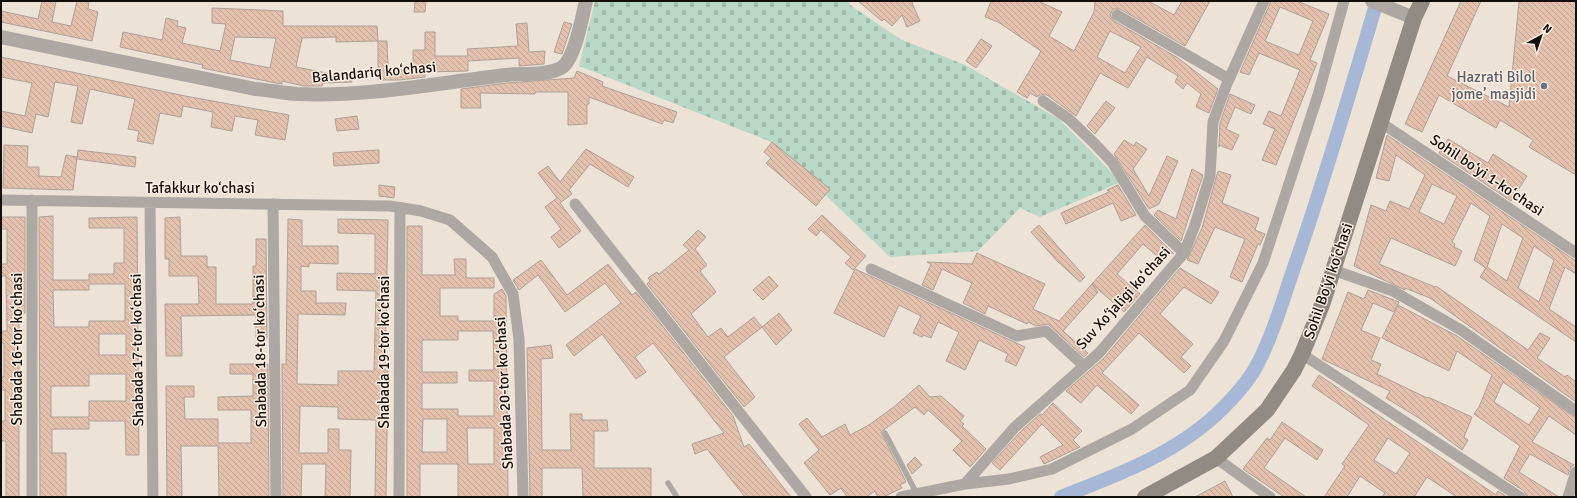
<svg xmlns="http://www.w3.org/2000/svg" width="1577" height="498" viewBox="0 0 1577 498" font-family="Signika,sans-serif">
	<style>
		.cemetery { fill: url(#cemetery-stones) }
		.lines { fill: none; stroke-linecap: round; stroke-linejoin: round }
		.canal { stroke: #a6b8d6; stroke-width: 14 }
		.building { fill: url(#building-back-hatch); stroke: #aea098; fill-rule: evenodd }
		.service { stroke: #ada8a3; stroke-width: 5.5 }
		.minor { stroke: #ada8a3; stroke-width: 11 }
		.tertiary { stroke: #ada8a3; stroke-width: 14 }
		.secondary { stroke: #928b83; stroke-width: 16 }
		.worship-dot { fill: #6b7280; stroke: #fbefe3; stroke-width: 1.5 }
		.labels { text-anchor: middle; stroke-width: 3; stroke-linejoin: round; paint-order: stroke }
		.street-label { font-size: 15px; fill: #130f0b; stroke: #fbefe3 }
		.worship-label { font-size: 15px; fill: #5b616d; stroke: #fbefe3; text-anchor: end }
	</style>
	<defs>
		<pattern id="cemetery-stones" width="16" height="16" patternUnits="userSpaceOnUse"><rect width="16" height="16" fill="#bad8c8"/><path d="M2 7V4a2 2 0 0 1 4 0v3zM10 15v-3a2 2 0 0 1 4 0v3z" fill="#9fb8aa"/></pattern>
		<pattern id="building-back-hatch" width="6" height="6" patternUnits="userSpaceOnUse"><rect width="6" height="6" fill="#e3c1ad"/><path d="M-1 5l2 2M0 0l6 6M5-1l2 2" fill="none" stroke="#c2a594"/></pattern>
	</defs>
	<rect width="100%" height="100%" fill="#ede2d6"/>
	<path class="cemetery" d="M595 1H848L850 5 900 39 965 65 1059 119 1121 182 1040 217 1020 208 978 251 890 257 769 141 579 66Z"/>
	<g class="lines">
		<path class="canal" d="M1061 497C1118 475 1178 453 1222 409 1235 396 1249 381 1257 365 1275 331 1285 292 1298 256 1327 172 1352 86 1377 1"/>
	</g>
	<path class="building" d="M42 1H56L52 22 71 26 77 1H89L88 9 98 12 92 41 1 22V11L38 19Z
		M415 1H426L425 12H414Z
		M858 1H913L912 3 920 21 907 27 902 15 892 26 884 19 882 21Z
		M991 1H1038L1062 12 1049 36 1074 51 1094 12 1095 1H1148L1174 15 1182 1H1210L1185 46 1120 9H1113L1110 15 1114 21 1178 58 1218 89 1209 113 1196 107 1201 94 1187 83 1183 89 1175 82 1178 76 1147 57 1128 88 1100 73 1076 116 1047 95H1040L1037 97 1030 93 1027 98 1017 92 1041 51 998 22 985 17ZM1110 31 1141 47 1125 73 1097 57Z
		M1271 1H1297L1329 14 1310 60 1317 63 1276 165 1262 160 1275 129 1263 124 1269 111 1281 116 1300 70 1259 53 1249 75 1240 72ZM1280 7 1313 21 1299 55 1265 41Z
		M1461 1H1481L1447 76 1509 107 1519 1H1576V175L1529 147 1533 140 1500 120 1496 128 1439 95 1422 132 1405 124Z
		M212 8 283 11V26H377L378 41 336 42V37L302 38 296 67 352 78V82L323 83 322 86H304L282 81V84L276 83 202 68 203 65 120 47 123 32 162 40 166 18 178 21 177 26 186 28 182 43 220 51 226 24 212 23ZM235 37 276 38 270 68 230 60Z
		M564 22 572 24 562 54 554 52Z
		M527 23 529 52 545 51 544 64 519 66V58L468 61V71L425 72V77L400 80H378V41H387L388 70H413V50H425V32H435V56H468L467 49 518 46 516 24Z
		M981 39 992 46 976 68 966 61Z
		M1 57 185 96 289 115 285 140 255 135 258 120 235 116 232 131 211 127 213 112 183 106 181 117 160 113 153 144 137 141 139 131 128 129 135 99 90 89 82 124 71 122 78 86 55 82 48 117 36 114 32 133 1 126V111L25 116 32 83 1 77Z
		M577 71 603 82 602 86 677 112 673 123 664 120 662 124 589 97V104H587V124L568 125V92H535V94L480 93 481 108H461V89L507 83 574 78Z
		M1230 94 1255 105 1251 114 1235 107 1226 129 1239 135 1232 150 1219 145V147L1220 123Z
		M1106 101 1115 108 1095 134 1087 126Z
		M357 116 359 129 337 131 335 119Z
		M1387 135 1576 261V274L1565 267 1549 309 1576 327V342L1480 277 1486 268 1474 260 1490 216 1471 203 1452 242 1455 244 1454 247 1462 251 1455 266 1391 238 1379 264 1435 287 1436 286 1528 350 1540 333 1550 338 1537 358 1565 377 1567 375 1576 382V402L1430 298 1405 288V290L1354 266 1371 205 1386 211 1390 201 1409 209 1425 175 1396 155 1389 181 1376 178ZM1432 184 1457 196 1444 224 1419 212ZM1502 224 1523 238 1507 281 1487 267ZM1534 246 1554 260 1539 302 1518 288Z
		M1448 139 1488 163 1493 154 1527 176 1511 201 1439 153Z
		M1124 140 1134 146 1136 142 1147 149 1133 169 1149 196 1167 156 1178 161 1159 204 1149 209 1114 154Z
		M772 142 830 189 816 206 766 163 771 158 764 152Z
		M4 145 28 146 27 167H39V176L61 177 66 155 77 157 73 190 3 188Z
		M586 149 634 177 628 187 590 164 569 190 572 194 560 203 581 231 559 248 551 237 561 229 545 207 557 198 538 173 548 166 560 182Z
		M78 150 136 157 135 167 77 159Z
		M379 150V163L334 166 333 153Z
		M1192 169 1203 175 1181 241 1154 215 1158 210 1176 219Z
		M1218 171 1231 175 1222 203 1259 218 1255 230 1265 234 1260 245 1258 244 1242 282 1230 277 1245 239 1215 227 1198 264 1187 260 1202 228Z
		M379 185 395 187 394 198 379 196Z
		M1118 185 1136 215 1121 221 1113 203 1066 224 1061 213 1109 192 1107 190Z
		M822 215 866 256 853 270 845 263 851 257 821 230 816 236 808 229Z
		M53 216V280H89V274H114V263H124V228H89V218L137 217 139 455H126L125 421H90L89 419V429H52V453H66V497H40L39 217ZM89 284H125V321H89V327H54L53 290H89ZM99 334H126V355H99ZM89 374H126V401H89V417H51V386H89Z
		M1 217H25V313H19V497H6V441H1V421H5V390H1V377H4V343H1V331H7L6 276H1V264H7V229H1Z
		M180 217 181 256H207V267H216V304H253V266H256V239H266L267 338H256V315L181 316 182 356H166L165 304H199L198 276H169V259H165V218Z
		M288 219 302 220V246H338V264L309 263V267L301 266V291H316V303H346L345 315 298 314 297 384 338 385V371H374L376 291 337 290V273L375 274V234L338 233V219L388 220 385 371H388L386 497H375L376 420 338 419V407L300 406 299 453H328V429H339V450H351L350 497H325L326 464H302L301 497H283L282 364H286Z
		M1039 225 1085 277 1080 282 1056 260 1031 232Z
		M1145 225 1174 254 1168 252 1163 261 1143 244 1117 274 1140 294 1124 312 1092 284Z
		M407 226H422V275H455L454 259H466V278H494V288H440V316H458V321H494V294L502 289 506 296 508 497H458V464H420V497H407ZM458 331H493L494 370H469V381H494V416H458V409H422V383H457V372H422V340H458ZM423 419H447V452H422ZM467 428H494V464H468Z
		M698 230 706 237 695 249 707 265 700 271 716 292 691 314 708 337 721 328 728 337 754 317 762 327 724 357 755 397 744 407 647 284 650 281 648 278 657 272 659 274 689 250 683 245Z
		M977 253 1045 284 1033 309 1059 321 1092 284 1098 292 1063 331 1088 353 1084 357 1048 324 1036 326 1028 322 1027 324 988 306 985 314 963 303 972 283 942 269 933 290 922 285 931 264 927 262 972 264Z
		M541 260 567 295 608 264 632 295 636 292 733 416 744 447 749 444 791 497H745L707 449 695 454 692 444 724 433 653 343 635 357 646 372 636 379 602 334 574 356 566 345 621 303 605 283 565 312 538 275 519 290 513 280Z
		M1180 268 1219 292 1211 304 1184 287 1160 314 1193 344 1181 357 1191 366 1184 373 1139 333 1102 373 1139 405 1131 414 1097 385 1081 403 1066 391 1104 358Z
		M855 269 1025 347 1016 366 1005 361 1008 354 979 340 965 370 946 361 959 332 938 322 931 338 923 335 922 337 913 333 921 316 899 305 884 337 834 313Z
		M769 276 778 286 763 300 753 290Z
		M1368 290 1399 302 1394 312 1373 303 1361 330 1380 338 1371 360 1381 364 1377 374 1427 398 1428 397 1472 417 1464 437 1468 440 1462 450 1419 418 1386 398 1390 391 1322 359 1348 292 1364 299Z
		M1398 305 1457 336 1576 418V435L1549 416 1532 442 1574 465 1571 467 1568 475 1530 454 1519 472 1559 497H1527L1524 491 1504 478 1520 446 1474 414 1479 407 1492 375 1457 351 1449 371 1382 338ZM1503 382 1540 408 1529 425 1494 402Z
		M779 313 792 330 776 345 762 327Z
		M551 345 553 358 541 359 542 450H571L570 414H582V420H607L608 431H594V468H651V497H583L582 468H542V497H530L527 348Z
		M230 364H268L269 497H219L218 446H181L182 497H167L166 386H194V397H184L185 419H218V443H251V410H218V397L253 396V374H230Z
		M1319 375 1496 495 1498 491 1507 497H1457L1427 477 1414 497H1382L1385 493 1360 476 1347 497H1324L1345 466 1342 464 1369 425 1312 386ZM1388 438 1410 453 1396 474 1374 460Z
		M919 385 930 397 941 396 964 416 960 421 964 424 962 426 986 449 970 467 953 450 962 441 928 410 924 415 915 407 881 432 906 482 900 485 902 488 883 497H878L875 491 866 497H847L841 488 830 495 804 463 819 450 799 424 807 418 822 437 845 424 850 435 869 425 895 406Z
		M1053 403 1082 431 1073 440 1080 447 1044 464 1040 457 1063 445 1042 424 1000 470 992 463 1020 432 1040 414 1042 415Z
		M1282 422 1323 450 1317 460 1285 438 1264 468 1306 497H1284L1243 469 1267 438 1270 440Z
		M915 457 922 465 912 474 907 465Z
		M1225 481 1233 497H1195Z"/>
	<g class="lines">
		<path class="service" d="M885 433 917 494
			M668 483 677 497"/>
		<path class="minor" d="M1117 15 1229 79
			M1043 101 1069 119 1094 143 1112 162 1145 216 1184 253
			M1380 122 1576 253
			M1 200 390 206 421 211 450 220 492 257 513 294 519 339 523 497
			M32 200V497
			M150 203 153 497
			M273 204 276 497
			M575 204 806 497
			M871 269 1017 336 1046 331 1083 365
			M1333 270 1393 291 1461 330 1576 411
			M1302 354 1520 497
			M1216 458 1270 497
			M965 484 1015 427 1099 353 1184 253 1195 225 1210 176 1213 122 1226 86 1264 1
			M399 497 400 208
			M901 497 965 484 1009 479 1052 469 1132 429 1190 390 1224 341 1263 263 1318 95 1344 1
			M1568 497 1576 472"/>
		<path class="tertiary" d="M1372 1 1414 18
			M1 37 255 89C269 90 283 93 297 94 367 97 437 83 506 75 521 73 547 76 561 68 575 60 582 17 586 1"/>
		<path class="secondary" d="M1145 497 1216 458 1267 410 1294 370 1302 354 1322 305 1414 18 1422 1"/>
	</g>
	<circle class="worship-dot" cx="1544" cy="86" r="4"/>
	<g class="labels">
		<g class="street-label">
			<text transform="translate(374 72) rotate(-5)" y="5">Balandariq koʻchasi</text>
			<text transform="translate(1487 175) rotate(34)" y="5">Sohil boʻyi 1-koʻchasi</text>
			<text x="200" y="193">Tafakkur koʻchasi</text>
			<text transform="translate(1328 281) rotate(-71)" y="5">Sohil Boʻyi koʻchasi</text>
			<text transform="translate(1123 298) rotate(-48)" y="5">Suv Xoʻjaligi koʻchasi</text>
			<text transform="translate(17 349) rotate(-90)" y="5">Shabada 16-tor koʻchasi</text>
			<text transform="translate(137 350) rotate(-91)" y="5">Shabada 17-tor koʻchasi</text>
			<text transform="translate(260 351) rotate(-91)" y="5">Shabada 18-tor koʻchasi</text>
			<text transform="translate(384 352) rotate(-90)" y="5">Shabada 19-tor koʻchasi</text>
			<text transform="translate(504 393) rotate(-93)" y="5">Shabada 20-tor koʻchasi</text>
		</g>
		<g class="worship-label">
			<text x="1536" y="82">Hazrati Bilol<tspan x="1536" dy="17">jome’ masjidi</tspan></text>
		</g>
	</g>
	<rect width="1577" height="498" fill="none" stroke="#130f0b" stroke-width="4"/>
	<g transform="translate(1541 36) rotate(40)" stroke="#fbefe3" stroke-width="3" paint-order="stroke">
	<path d="M0-3L7 15L0 10L-7 15Z" fill="#130f0b"/>
	<text y="-6" font-size="11" font-weight="bold" text-anchor="middle" fill="#130f0b">N</text>
	</g>
</svg>
